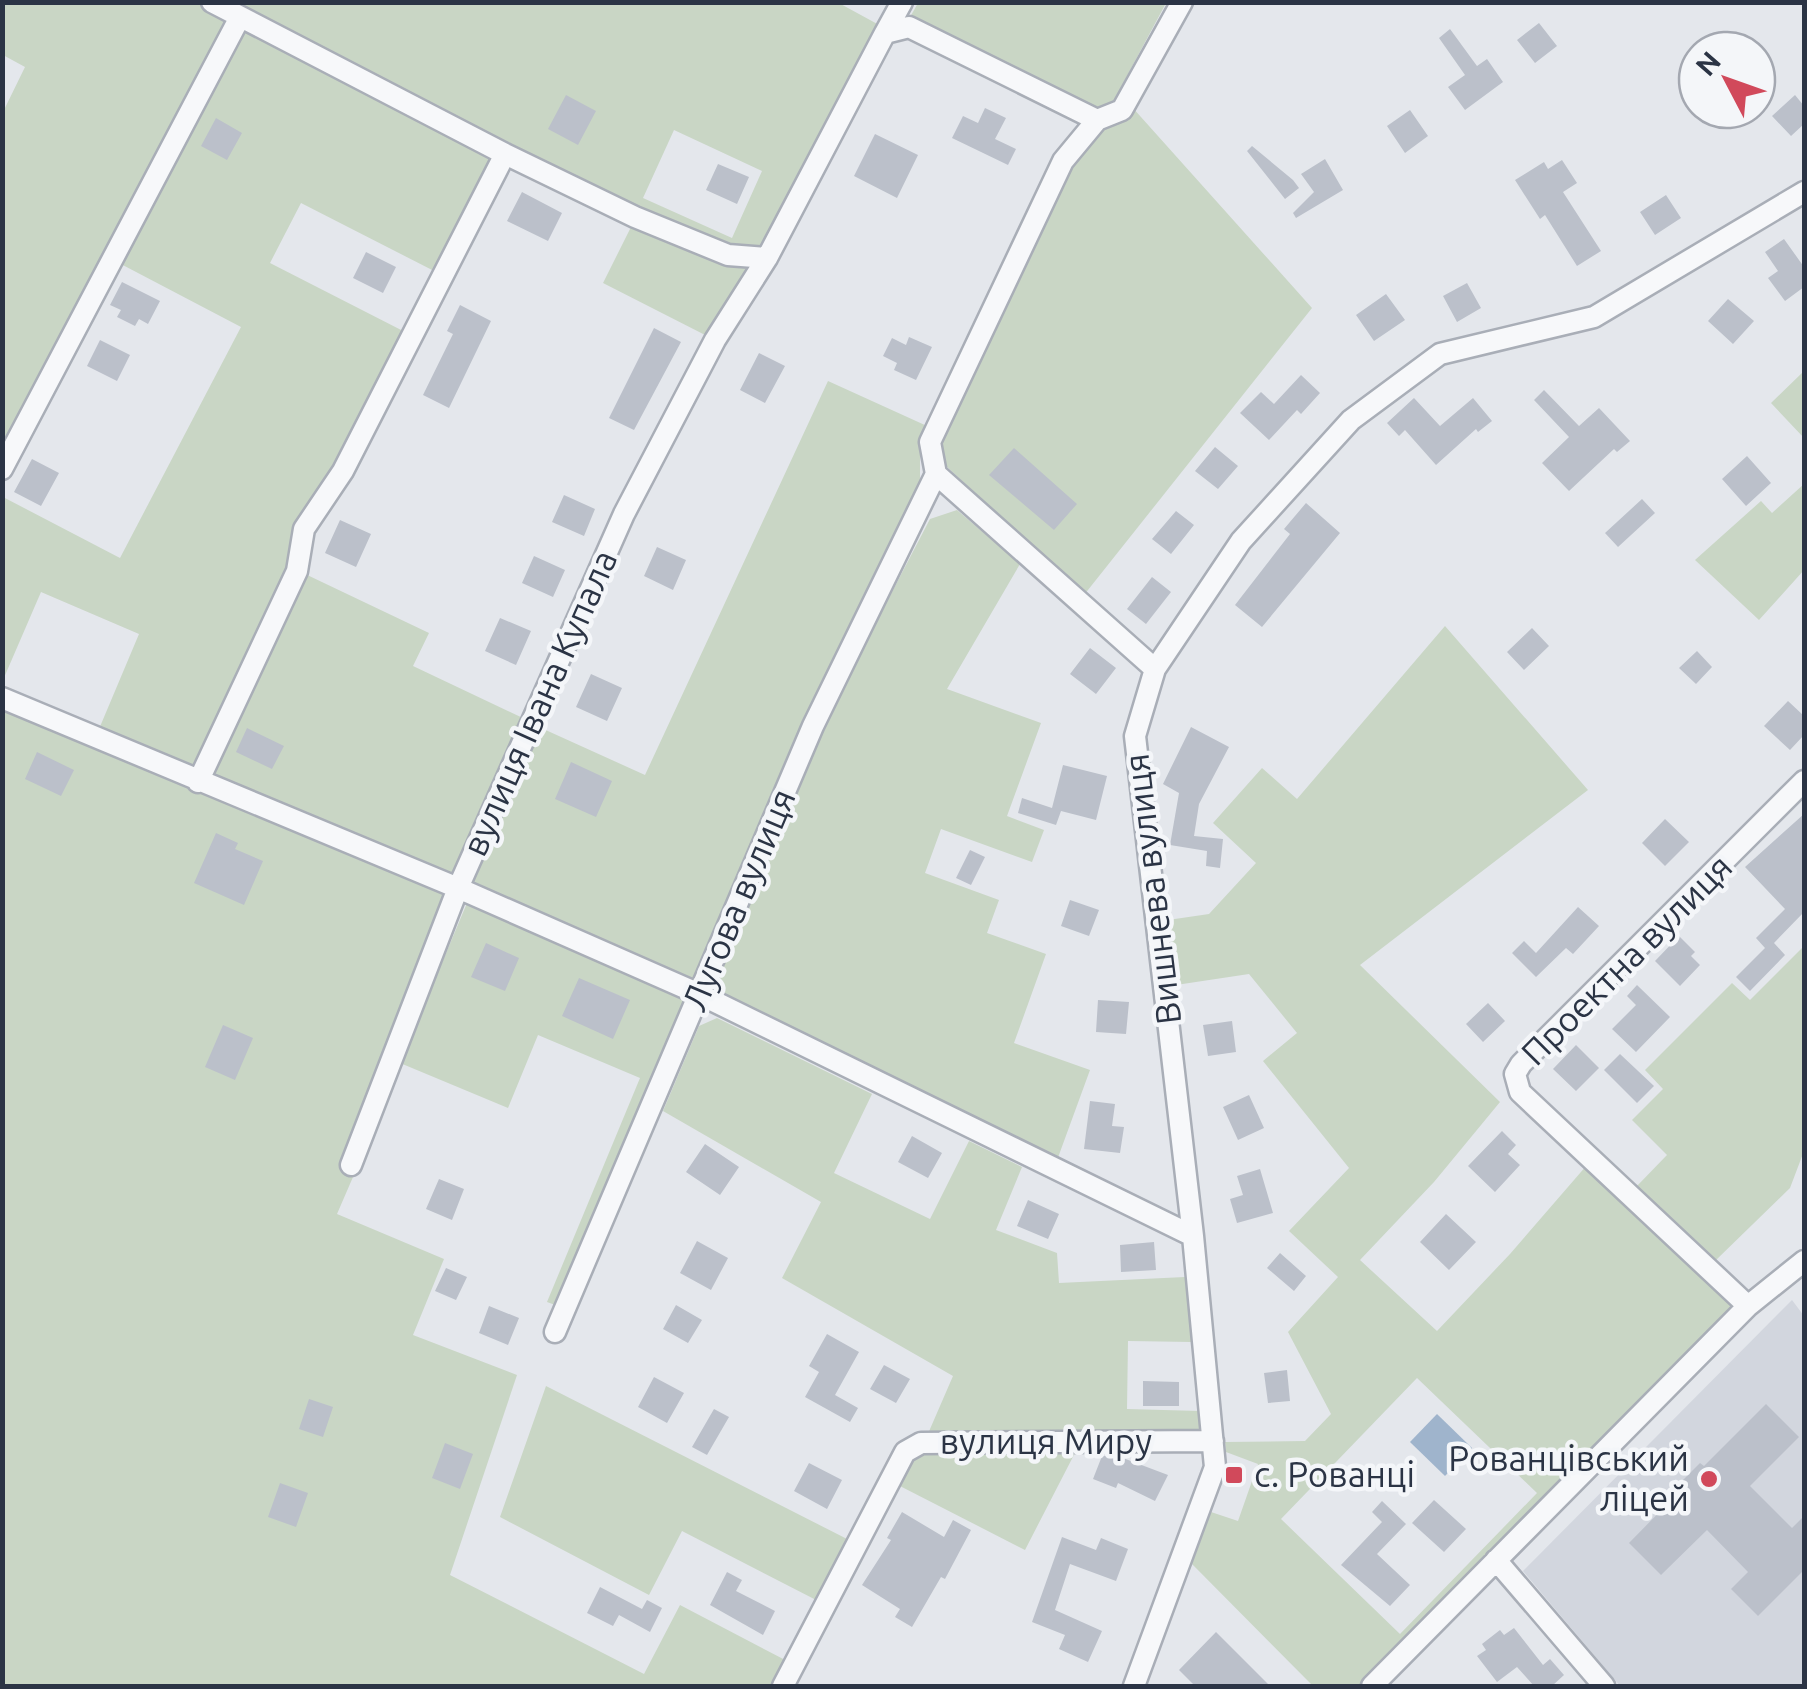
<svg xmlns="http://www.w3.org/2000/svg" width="1807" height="1689" viewBox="0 0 1807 1689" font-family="Ubuntu,sans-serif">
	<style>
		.built { fill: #d2d6de }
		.green { fill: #c9d6c5; fill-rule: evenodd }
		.water { fill: #9fb4cc }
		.building { fill: #bbc0ca }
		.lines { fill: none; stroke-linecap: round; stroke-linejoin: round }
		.minor-casing { stroke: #a9aeb7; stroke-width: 25 }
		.minor { stroke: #f7f8fa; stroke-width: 20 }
		.poi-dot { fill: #d1495b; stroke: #f4f6f9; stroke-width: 4 }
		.labels { text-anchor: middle; stroke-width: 9; stroke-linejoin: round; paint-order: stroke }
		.street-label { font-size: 35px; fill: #2b3445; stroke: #f4f6f9 }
		.poi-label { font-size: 35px; fill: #2b3445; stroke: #f4f6f9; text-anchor: end }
	</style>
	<rect width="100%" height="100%" fill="#e4e7ec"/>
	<path class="built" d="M1792 1300 1804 1316V1686H1620L1523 1571Z"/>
	<path class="green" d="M837 2 881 26 762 252 730 249 637 212 224 3ZM674 130 762 171 732 238 643 198Z
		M3 3H200L232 19 3 458V112L25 67 3 55Z
		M918 3H1166L1112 104 1096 111 909 19Z
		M242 24 498 157 438 273 301 203 270 263 407 333 197 771 99 729 139 634 41 592 3 680V497L120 558 241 327 117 262Z
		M1132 107 1312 308 1084 595 945 465 938 443 1070 166 1101 130 1124 121Z
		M633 223 756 263 709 337 603 283Z
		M1804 371V438L1771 403Z
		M828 381 927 426 920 442V489L696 982 470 883 539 727 645 775Z
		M1804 484V570L1759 620 1695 560 1761 501 1772 513Z
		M957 510 1020 564 947 689 1041 723 1007 816 1044 830 1032 862 941 829 925 873 999 900 987 933 1046 954 1014 1043 1090 1070 1056 1163 712 991 820 730 930 519Z
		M303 573 429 633 413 666 525 719 455 877 208 776Z
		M1445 626 1588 790 1360 965 1500 1102 1434 1182 1360 1260 1437 1331 1510 1254 1587 1165 1733 1308 1362 1686H1313L1192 1564 1211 1512 1238 1521 1258 1464 1226 1452 1225 1442 1305 1441 1331 1414 1288 1332 1338 1277 1289 1231 1349 1168 1263 1061 1297 1033 1249 974 1176 985 1168 920 1209 914 1256 863 1213 823 1262 768 1297 799ZM1417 1378 1537 1493 1400 1634 1281 1519Z
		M2 708 450 894 340 1171 353 1177 337 1214 444 1259 413 1335 517 1375 450 1575 644 1674 680 1605 789 1662 776 1686H3Z
		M467 903 688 995 558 1306 547 1302 640 1078 538 1035 508 1108 400 1063Z
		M1804 946V1151L1790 1188 1715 1261 1636 1187 1667 1155 1632 1120 1663 1089 1645 1070 1732 983 1750 1000Z
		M717 1018 872 1094 834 1173 930 1219 969 1141 1022 1167 996 1230 1057 1253 1059 1283 1185 1277 1192 1342 1128 1341 1127 1409 1200 1411 1203 1435 927 1436 953 1376 782 1278 821 1202 663 1111 699 1026Z
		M546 1386 851 1541 820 1602 682 1531 649 1595 500 1517Z
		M923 1449H1077L1025 1550 896 1484 910 1456Z"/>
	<path class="water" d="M1437 1414 1472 1448 1445 1476 1410 1442Z"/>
	<path class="building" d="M1539 23 1557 46 1535 63 1517 40Z
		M1450 29 1477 66 1487 59 1503 82 1465 110 1448 87 1465 75 1439 38Z
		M566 95 596 111 578 145 548 129Z
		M1795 95 1804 106V124L1791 136 1772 116Z
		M985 108 1006 118 995 139 1016 149 1008 165 952 138 963 116 978 123Z
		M1410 110 1428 136 1405 153 1387 126Z
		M216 118 242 133 227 160 201 146Z
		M875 134 918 155 897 198 854 176Z
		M1252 146 1293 180 1299 188 1285 199 1247 151Z
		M1325 159 1343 190 1296 218 1293 213 1314 192 1301 174Z
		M1562 160 1577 183 1563 192 1601 251 1577 266 1545 215 1540 219 1515 180 1544 162 1548 169Z
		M718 164 749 177 737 204 706 190Z
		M522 192 562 213 548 241 507 221Z
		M1666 195 1681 218 1655 235 1640 212Z
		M1784 239 1804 267V287L1785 301 1768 278 1778 271 1765 252Z
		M366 252 396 267 383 293 353 278Z
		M122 282 160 301 148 324 139 319 135 326 117 317 121 310 110 305Z
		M1467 283 1481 308 1457 322 1443 296Z
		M1386 294 1405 320 1374 341 1356 315Z
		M1728 299 1754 321 1733 344 1708 321Z
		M460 305 491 321 449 408 423 395 453 334 447 331Z
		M654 328 681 342 634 430 609 418Z
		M909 337 932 347 916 380 894 370 897 363 883 356 892 338 906 345Z
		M100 340 130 355 117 381 87 366Z
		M759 353 785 366 765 403 740 390Z
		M1301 375 1320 393 1301 414 1297 410 1269 440 1240 413 1261 392 1274 404Z
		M1544 390 1579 426 1599 408 1630 441 1617 452 1614 449 1569 491 1542 463 1569 437 1534 400Z
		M1414 398 1440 426 1473 398 1492 421 1478 432 1476 429 1436 465 1405 430 1399 436 1387 423Z
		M1215 447 1238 466 1218 489 1195 471Z
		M1014 448 1077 504 1054 530 989 475Z
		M1747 456 1771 483 1746 506 1722 479Z
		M32 459 59 473 41 506 14 492Z
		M564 495 595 509 584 536 552 522Z
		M1642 499 1655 513 1618 547 1605 533Z
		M1306 503 1340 533 1262 627 1235 605 1290 534 1284 529Z
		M1176 511 1194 525 1171 554 1152 539Z
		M340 520 371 534 356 567 325 553Z
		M657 547 686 560 673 590 644 576Z
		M534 556 565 570 553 597 522 583Z
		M1152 577 1171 592 1146 624 1127 609Z
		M500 618 531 631 516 665 485 651Z
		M1532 628 1549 646 1524 670 1507 652Z
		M1090 648 1116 668 1096 694 1070 674Z
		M1697 651 1712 667 1696 684 1679 668Z
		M591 674 622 688 607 721 576 707Z
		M1788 701 1804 716V735L1790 750 1764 726Z
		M1191 727 1229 747 1199 804 1194 836 1223 839 1220 868 1206 866 1207 851 1170 845 1179 793 1163 784Z
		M247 728 284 746 272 769 236 752Z
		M37 752 74 770 61 796 25 779Z
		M571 762 612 781 596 817 555 799Z
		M1063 765 1107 776 1096 820 1061 811 1056 825 1018 813 1022 798 1052 808Z
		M1804 814V912L1774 943 1785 955 1750 991 1736 977 1765 948 1756 938 1785 909 1745 867Z
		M1665 819 1689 842 1665 866 1642 843Z
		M216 833 238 843 235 849 263 861 244 905 194 883Z
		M970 850 985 857 971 885 956 878Z
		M1070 900 1099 910 1089 936 1061 926Z
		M1578 907 1599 926 1573 954 1566 948 1536 977 1512 953 1524 941 1536 953Z
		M1679 936 1695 952 1691 956 1700 965 1680 986 1655 961Z
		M486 943 519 958 505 991 471 977Z
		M579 978 630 1000 613 1039 562 1016Z
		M1637 985 1670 1017 1636 1052 1612 1029 1636 1005 1627 996Z
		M1098 1000 1129 1002 1126 1034 1096 1032Z
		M1488 1003 1505 1021 1483 1042 1466 1024Z
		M1232 1021 1236 1052 1208 1056 1203 1025Z
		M223 1025 253 1038 235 1080 205 1067Z
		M1576 1045 1599 1068 1576 1091 1553 1069Z
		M1620 1054 1654 1086 1637 1103 1604 1070Z
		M1249 1095 1264 1128 1238 1140 1223 1107Z
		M1090 1101 1115 1104 1112 1126 1124 1127 1120 1153 1084 1149Z
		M1502 1131 1516 1145 1508 1154 1520 1165 1495 1192 1468 1166Z
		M912 1136 942 1153 928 1178 898 1162Z
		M705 1144 739 1167 720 1195 686 1172Z
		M1260 1169 1273 1213 1237 1223 1230 1199 1243 1195 1237 1176Z
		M439 1179 464 1189 452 1220 426 1209Z
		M1028 1200 1059 1214 1048 1239 1017 1226Z
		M1446 1214 1476 1242 1449 1270 1420 1242Z
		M697 1241 728 1258 711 1290 680 1273Z
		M1154 1242 1156 1270 1121 1272 1120 1245Z
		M1280 1253 1306 1276 1294 1291 1267 1268Z
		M446 1268 467 1277 456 1300 435 1291Z
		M676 1305 702 1320 688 1343 663 1329Z
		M489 1306 519 1318 508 1345 479 1333Z
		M827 1334 859 1352 835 1395 858 1408 850 1422 805 1397 819 1372 809 1366Z
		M884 1365 910 1379 896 1403 870 1389Z
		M1287 1370 1290 1401 1268 1403 1264 1373Z
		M654 1377 684 1393 667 1423 638 1407Z
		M1143 1381 1179 1382V1406H1143Z
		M309 1399 333 1407 323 1437 299 1429Z
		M1766 1404 1799 1437 1750 1486 1792 1528 1804 1516V1570L1758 1616 1731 1589 1748 1572 1707 1530 1661 1575 1629 1543 1683 1488 1679 1484 1700 1463 1704 1466Z
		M714 1409 729 1417 707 1455 692 1447Z
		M445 1443 473 1454 460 1489 432 1478Z
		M1115 1455 1168 1475 1155 1501 1118 1483 1116 1488 1093 1479 1102 1456Z
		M809 1463 842 1480 827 1509 794 1491Z
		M280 1483 308 1493 296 1527 268 1517Z
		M1434 1500 1466 1529 1444 1552 1412 1523Z
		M1382 1501 1406 1524 1377 1554 1410 1585 1390 1606 1341 1565 1382 1522 1372 1512Z
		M902 1512 944 1537 953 1520 971 1530 945 1579 941 1577 912 1627 895 1617 900 1609 862 1585 891 1540 887 1538Z
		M1062 1537 1096 1550 1101 1538 1128 1549 1116 1581 1070 1564 1055 1610 1102 1631 1088 1662 1059 1649 1065 1635 1032 1622Z
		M727 1572 742 1580 736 1591 775 1611 763 1635 710 1605Z
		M600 1587 642 1609 647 1600 662 1608 650 1632 619 1615 613 1626 587 1613Z
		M1514 1628 1543 1665 1550 1659 1564 1675 1552 1686H1534L1517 1667 1497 1682 1477 1656 1486 1650 1482 1644 1500 1630 1504 1635Z
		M1216 1632 1270 1686H1195L1179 1670Z"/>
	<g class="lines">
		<g class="minor-casing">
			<path id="minor" d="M212 2 505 154 635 217 728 255 767 258
				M885 33 902 2
				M2 469 240 17
				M1155 669 936 474 930 442 1063 161 1097 120 1122 110 1182 2
				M2 698 458 888 699 994 1193 1236
				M198 782 297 571 304 529 343 471 505 154
				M351 1165 458 888 624 514 715 340 767 258 885 33 909 27 1097 120
				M1748 1306 1520 1092 1515 1074 1521 1064 1804 781
				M555 1332 813 726 936 474
				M1496 1560 1604 1686
				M783 1686 905 1452 921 1443 1213 1441
				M1134 1686 1215 1467 1193 1236 1135 736 1155 669 1241 541 1351 420 1440 354 1594 317 1804 192
				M1372 1686 1748 1306 1804 1261"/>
		</g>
		<use href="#minor" class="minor"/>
	</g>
	<g class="poi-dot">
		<rect x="1224" y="1465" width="20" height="20" rx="5"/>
		<circle cx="1709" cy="1479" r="10"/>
	</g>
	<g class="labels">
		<g class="street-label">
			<text transform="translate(540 703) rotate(-66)" y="12">вулиця Івана Купала</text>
			<text transform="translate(1153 889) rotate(-97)" y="12">Вишнева вулиця</text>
			<text transform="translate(739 900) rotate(-67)" y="12">Лугова вулиця</text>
			<text transform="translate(1627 960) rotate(-45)" y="12">Проектна вулиця</text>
			<text x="1046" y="1454">вулиця Миру</text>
		</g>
		<g class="poi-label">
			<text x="1689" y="1471">Рованцівський<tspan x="1689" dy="40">ліцей</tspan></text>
			<text x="1254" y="1487" text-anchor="start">с. Рованці</text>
		</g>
	</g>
	<rect width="1807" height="1689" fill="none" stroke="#2b3445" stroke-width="10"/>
	<g transform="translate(1727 80) rotate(311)"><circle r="48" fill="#f4f6f9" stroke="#a4a8b1" stroke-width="2.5"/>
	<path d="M0-8L18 38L0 25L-18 38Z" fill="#d1495b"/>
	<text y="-15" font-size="28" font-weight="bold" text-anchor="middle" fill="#2b3445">N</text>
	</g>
</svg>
